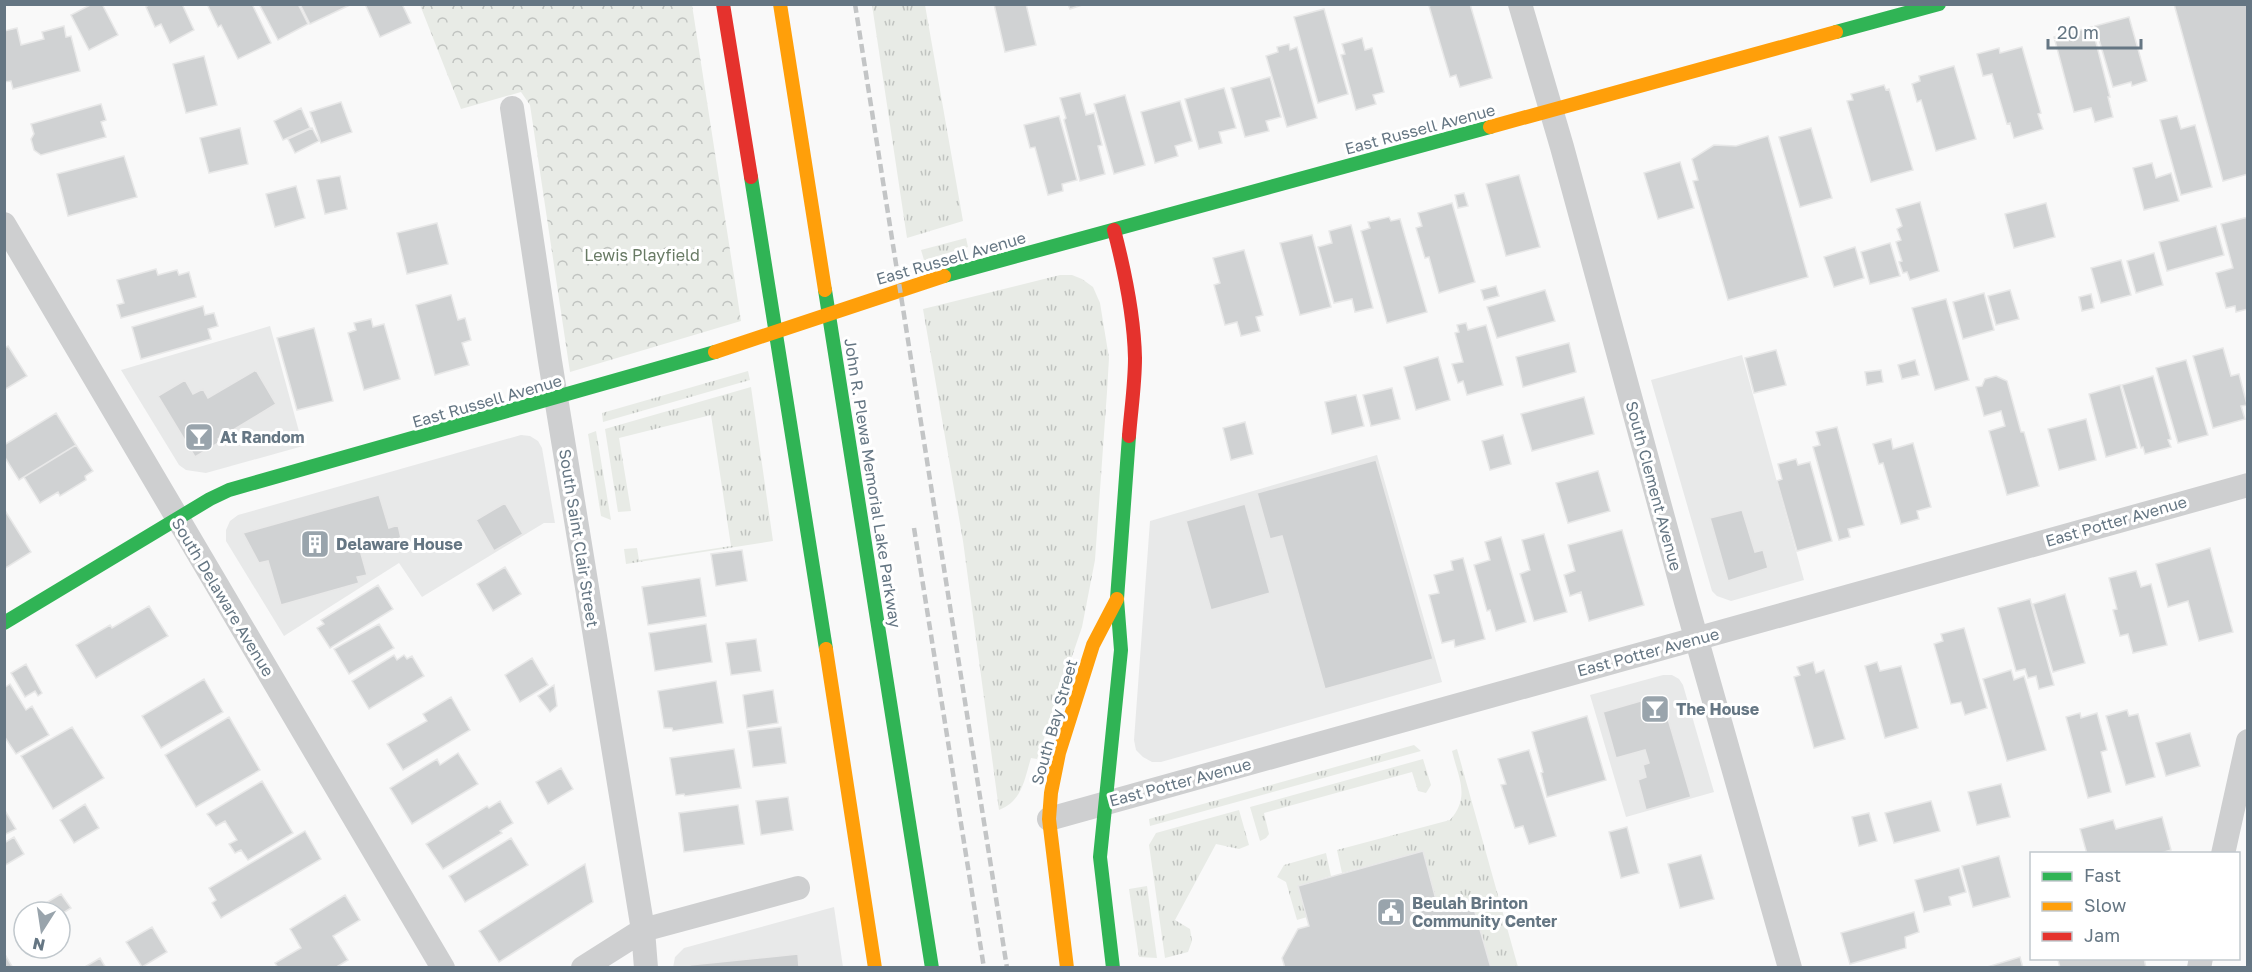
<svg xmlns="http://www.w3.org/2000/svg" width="2252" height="972" viewBox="0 0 2252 972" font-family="'Golos Text',sans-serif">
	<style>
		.built { fill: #e8e9e9 }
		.grass { fill: url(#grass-tufts) }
		.park { fill: url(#park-crowns) }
		.building { fill: #d0d2d3; stroke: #e8e8e8; stroke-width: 1.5 }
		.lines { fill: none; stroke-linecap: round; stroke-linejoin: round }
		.street { stroke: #cecfd0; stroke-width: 24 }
		.fast { stroke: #30b455; stroke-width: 14 }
		.slow { stroke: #ff9f0a; stroke-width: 14 }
		.jam { stroke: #e5322d; stroke-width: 14 }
		.rail { stroke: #c3c5c6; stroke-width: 4.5; stroke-dasharray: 9 4.5; stroke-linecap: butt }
		.labels { text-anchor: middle; stroke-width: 6; stroke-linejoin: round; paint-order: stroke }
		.street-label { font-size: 16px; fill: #657683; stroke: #fff }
		.park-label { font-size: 16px; fill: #687a64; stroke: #fff }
		.poi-label { font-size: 16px; font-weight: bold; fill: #657683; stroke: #fff; text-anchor: start }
	</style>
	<defs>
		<pattern id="grass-tufts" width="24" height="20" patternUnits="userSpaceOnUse" patternTransform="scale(1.5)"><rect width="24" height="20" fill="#e8ebe6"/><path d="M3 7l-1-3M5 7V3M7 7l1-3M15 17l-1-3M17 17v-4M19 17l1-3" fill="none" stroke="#c0c3c0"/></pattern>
		<pattern id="park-crowns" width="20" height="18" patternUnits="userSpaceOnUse" patternTransform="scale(1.5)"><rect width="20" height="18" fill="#e8ebe6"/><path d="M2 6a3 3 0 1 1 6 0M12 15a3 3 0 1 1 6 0" fill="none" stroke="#c0c3c0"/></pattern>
	</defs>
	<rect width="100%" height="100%" fill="#f9f9f9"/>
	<path class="built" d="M270 326 303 446 206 473 186 470 179 465 121 370Z
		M1742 355 1804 580 1731 601 1717 596 1712 591 1651 380Z
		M521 435 530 436 538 441 542 448 555 523H544L422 597 399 563 284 636 226 541V530L230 521 238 515Z
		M1377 455 1442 682 1161 762H1152L1143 757 1136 750 1134 740 1150 521Z
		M1663 675H1672L1679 679 1683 685 1714 792 1626 817 1590 695Z
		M834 907 843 967 673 968 675 957 684 948Z"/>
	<path class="grass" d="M872 5H925L963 221 907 238Z
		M966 238 968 247 924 260 921 250Z
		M1060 275H1072L1082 279 1093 287 1100 303 1109 358 1107 392 1095 560 1082 627 1037 759 1031 758C1024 781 1022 801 999 810L963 541 923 309Z
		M748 371 750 380 603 422 602 413Z
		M751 387 773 541 626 564 624 549 637 548 639 560 731 546 711 415 619 438 631 511 618 512 605 429Z
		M596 431 611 520 601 516 588 434Z
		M1414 745 1421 751 1150 826 1149 819Z
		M1457 749 1518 967H1491L1471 898 1438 907 1423 851 1342 873 1337 850 1450 820C1471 797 1458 777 1452 751Z
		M1423 759 1431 785 1426 793 1418 791 1412 772 1264 813 1269 834 1266 838 1260 841 1250 807Z
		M1239 810 1249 845 1239 849 1216 844 1175 920 1190 929 1192 941 1188 952 1165 958 1149 845 1156 833Z
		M1326 853 1331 876 1299 886 1307 917 1297 920 1286 882 1277 877 1284 865Z
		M1147 886 1157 958 1139 957 1129 889Z"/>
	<path class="park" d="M420 5H692L741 321 570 372 530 105 521 92 461 109Z"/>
	<path class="building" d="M92 4H102L118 35 89 50 71 15Z
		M182 4 194 30 170 43 161 24 155 27 146 7 150 4Z
		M207 4H252L271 43 238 59 221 25 218 27Z
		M259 4H298L308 24 278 40Z
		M300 4H349L350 5 310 24Z
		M365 4H402L411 23 380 37Z
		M994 4H1026L1036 45 1005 52Z
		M1068 4H1085L1070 9Z
		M1434 4H1470L1492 78 1460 87 1456 75 1450 77 1429 6Z
		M2174 4H2248V174L2223 181Z
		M1324 9 1348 94 1318 103 1294 17Z
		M2129 17 2147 81 2132 86 2131 82 2113 87 2095 26Z
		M64 26 66 37 71 36 80 71 13 89 11 81 4 82V31L17 28 21 45 44 39 42 32Z
		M2092 27 2110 97H2108L2113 117 2095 122 2091 108 2074 112 2054 37Z
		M1362 38 1365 50 1372 48 1384 92 1373 95 1376 104 1356 110 1341 55 1345 54 1342 44Z
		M1289 44 1290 50 1297 47 1317 118 1287 127 1266 56 1278 52 1277 47Z
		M2022 47 2041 113 2038 114 2043 129 2014 138 2010 123 2007 124 1992 74 1983 76 1977 54 1999 48 2000 53Z
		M204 56 217 105 186 113 173 64Z
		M1954 66 1976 139 1936 151 1921 100 1917 102 1912 84 1920 81 1919 76Z
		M1270 77 1281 117 1266 121 1269 131 1245 137 1231 88Z
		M1884 85 1886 90 1889 89 1913 170 1871 182 1847 101 1853 100 1851 94Z
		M1224 88 1236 128 1219 132 1222 143 1199 149 1185 99Z
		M1080 93 1086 115 1094 113 1102 145 1098 146 1105 174 1080 181 1064 120 1066 118 1060 98Z
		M1125 95 1145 165 1114 174 1094 104Z
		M1180 101 1192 141 1175 146 1178 156 1155 163 1141 112Z
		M341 102 352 132 321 143 310 112Z
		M101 104 106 120 101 122 106 137 41 155 34 150 31 139 34 134 31 124Z
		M301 108 310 128 283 140 274 121Z
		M1059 116 1077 180 1062 184 1063 191 1048 195 1035 147 1030 148 1024 125Z
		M2177 116 2181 129 2195 125 2212 187 2181 195 2160 120Z
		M240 128 248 164 209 173 200 138Z
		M312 128 319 141 295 153 288 139Z
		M1811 128 1832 198 1800 207 1779 137Z
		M1768 136 1808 277 1728 300 1693 181 1698 180 1692 159 1714 145 1736 146Z
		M124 156 137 197 68 216 57 174Z
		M1680 162 1694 208 1658 219 1644 173Z
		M2152 163 2156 178 2171 173 2179 201 2144 210 2133 168Z
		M1519 175 1540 247 1506 256 1486 184Z
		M340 176 347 209 325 214 317 180Z
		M296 186 305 218 275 227 266 194Z
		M1464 193 1468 206 1458 208 1455 195Z
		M1920 202 1939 271 1910 280 1907 272 1903 273 1899 262 1902 261 1896 242 1901 240 1897 229 1902 226 1896 209Z
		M1452 203 1475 282 1439 293 1429 257 1425 258 1416 228 1422 226 1418 213Z
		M2046 203 2055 237 2014 248 2005 214Z
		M1389 217 1391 221 1400 219 1427 312 1387 323 1361 231 1370 228 1368 222Z
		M2248 217V309L2236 312 2235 306 2226 308 2216 273 2233 268 2221 224Z
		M437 223 448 264 407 274 397 233Z
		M1351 225 1373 308 1355 312 1352 299 1334 303 1318 247 1332 243 1329 231Z
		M2216 226 2224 255 2167 271 2159 242Z
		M1312 235 1331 307 1300 315 1280 243Z
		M1890 243 1900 276 1870 284 1861 252Z
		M1855 247 1864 278 1834 287 1824 257Z
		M1244 250 1263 315 1256 317 1260 331 1241 336 1237 322 1225 325 1214 285 1220 283 1213 258Z
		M2154 253 2163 285 2136 293 2127 261Z
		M2121 260 2131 295 2101 303 2091 268Z
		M156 269 158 275 177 270 179 275 189 272 196 297 121 318 117 305 124 303 117 280Z
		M1496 286 1499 296 1484 300 1481 290Z
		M1545 290 1555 321 1497 338 1487 307Z
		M2010 290 2019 319 1996 325 1988 296Z
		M1984 293 1994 330 1963 339 1953 302Z
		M2091 294 2094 308 2082 311 2079 297Z
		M451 295 458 320 465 318 471 340 462 343 469 365 435 375 416 305Z
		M1946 299 1969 380 1935 390 1912 308Z
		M203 306 205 315 214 313 218 326 208 329 211 339 141 359 132 327Z
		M371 319 373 327 384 324 400 379 364 390 348 333 356 330 354 323Z
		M1466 323 1468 330 1486 325 1503 385 1467 395 1463 381 1458 383 1452 364 1463 362 1455 333 1459 332 1457 325Z
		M314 328 333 401 297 410 277 338Z
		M1569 343 1576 372 1523 387 1516 357Z
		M8 346 27 376 4 390V348Z
		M2223 348 2231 376 2239 374 2247 405 2241 406 2245 419 2213 428 2193 356Z
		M1776 350 1786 385 1754 393 1745 358Z
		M1438 357 1450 400 1416 410 1404 367Z
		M1915 360 1919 375 1902 379 1898 365Z
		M2186 360 2208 435 2178 443 2156 368Z
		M256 370 276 404 218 439 220 442 195 457 158 396 185 380 193 394 203 389 208 398Z
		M1881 370 1883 382 1867 385 1865 372Z
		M1996 376 2007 381 2021 432H2024L2039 486 2007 495 1989 431 2005 426 2001 411 1984 416 1976 387 1982 386 1985 379Z
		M2153 376 2171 439 2168 440 2171 447 2145 454 2143 447 2141 448 2122 385Z
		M2120 385 2137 448 2106 457 2089 394Z
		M1392 388 1400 419 1371 426 1363 395Z
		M1356 395 1364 426 1332 434 1325 402Z
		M1584 397 1594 434 1532 451 1521 414Z
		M56 413 76 445 19 480 4 456V445Z
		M2086 419 2096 460 2059 470 2048 429Z
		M1245 422 1253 454 1231 460 1223 428Z
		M1837 427 1864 525 1848 529 1850 537 1839 540 1813 447 1820 445 1816 432Z
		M1503 435 1511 464 1490 470 1482 441Z
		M1891 439 1893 449 1913 443 1931 507 1917 511 1919 519 1901 524 1883 463 1879 464 1873 444Z
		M76 445 93 471 85 476 86 480 60 496 58 492 40 503 24 477Z
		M1796 459 1798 465 1810 462 1832 541 1797 551 1777 481 1782 479 1778 464Z
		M1376 460 1433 659 1325 689 1282 536 1270 539 1257 493Z
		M1598 471 1610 511 1568 523 1556 483Z
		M379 495 389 528 398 525 401 538 360 550 367 575 357 577 359 583 281 605 268 561 259 563 243 533Z
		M505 503 523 534 494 551 476 520Z
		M1245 504 1270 593 1211 610 1186 521Z
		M4 509 31 552 4 569Z
		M1742 510 1755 552 1763 550 1768 568 1728 581 1710 518Z
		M1622 530 1644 605 1589 621 1581 592 1570 596 1564 575 1575 571 1568 545Z
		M1544 534 1567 612 1534 621 1520 574 1530 570 1522 540Z
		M1501 537 1526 622 1496 631 1490 610 1487 611 1474 565 1490 560 1485 542Z
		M2210 548 2233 632 2199 641 2188 601 2168 607 2156 564Z
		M742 550 747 581 716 586 711 554Z
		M1463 558 1485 639 1455 647 1454 640 1442 643 1429 595 1439 593 1434 575 1453 570 1451 561Z
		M505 567 521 594 493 611 477 584Z
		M2136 571 2141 587 2151 584 2167 645 2133 653 2128 634 2120 636 2113 610 2117 609 2109 578Z
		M700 578 706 616 648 625 642 587Z
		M378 585 393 609 330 648 317 628 324 624 321 620Z
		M2065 594 2085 663 2053 672 2033 604Z
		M2030 599 2054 685 2039 689 2036 676 2028 678 2025 669 2016 671 1998 608Z
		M149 606 168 636 96 678 76 645 110 625 112 628Z
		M379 624 394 648 349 674 334 649Z
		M706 624 712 662 655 671 649 633Z
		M1964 628 1987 708 1965 715 1961 702 1951 704 1934 644 1943 641 1941 634Z
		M756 639 761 671 731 675 726 643Z
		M394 655 397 660 404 655 407 659 412 656 424 676 369 709 352 681Z
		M532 658 548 685 520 702 505 675Z
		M1813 662 1816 673 1824 670 1845 739 1814 748 1794 677 1800 675 1797 667Z
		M1877 662 1880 671 1901 666 1918 728 1885 738 1865 666Z
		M26 664 42 693 38 696 35 691 25 697 11 673Z
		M2011 670 2014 680 2024 676 2046 750 2007 761 1983 679Z
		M204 679 223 712 161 748 142 716Z
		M716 681 723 723 673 731 672 728H664L658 691Z
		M10 684 26 710 32 706 49 735 16 754 4 736V688Z
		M554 685 557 706 550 712 538 696Z
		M773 690 778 723 747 728 743 695Z
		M1661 695 1691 797 1646 810 1638 780 1646 777 1643 765 1649 763 1645 750 1616 758 1603 712Z
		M451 697 470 730 403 770 387 744 427 721 423 714Z
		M2127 710 2129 716 2138 714 2155 777 2126 785 2106 716Z
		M2080 713 2081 718 2097 713 2107 750 2101 752 2111 792 2088 798 2066 717Z
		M1587 716 1606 780 1547 797 1541 773 1543 772 1532 732Z
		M229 717 260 770 196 807 165 755Z
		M72 727 104 778 53 809 21 756Z
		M781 727 786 763 753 767 748 731Z
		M2190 733 2200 766 2166 776 2156 743Z
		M734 749 741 788 685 796 684 794 676 795 670 758Z
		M1529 750 1556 836 1529 844 1523 826 1515 828 1501 785 1506 784 1498 759Z
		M458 753 478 784 412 824 390 788 437 759 440 765Z
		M561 768 573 789 548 804 536 782Z
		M262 781 293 833 248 860 241 850 235 853 229 844 237 840 225 821 216 826 207 814Z
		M2001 784 2010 817 1977 825 1968 792Z
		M788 797 793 830 761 835 756 801Z
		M500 801 513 823 500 831 502 833 443 869 426 844 487 806 489 808Z
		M1931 801 1940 831 1894 843 1885 813Z
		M85 804 99 828 74 843 60 820Z
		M738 805 744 844 684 852 679 813Z
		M4 809 16 829 4 835Z
		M1869 813 1877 841 1859 846 1852 817Z
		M2162 817 2171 850 2158 854H2087L2080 829 2113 820 2116 829Z
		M1627 827 1639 873 1621 878 1609 832Z
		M305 831 321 859 221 918 212 903 216 900 209 888Z
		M14 837 24 854 4 866V843Z
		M511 838 528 865 465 902 449 876Z
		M1423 851 1438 907 1471 898 1491 968H1285L1282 958 1298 929 1309 926 1298 886Z
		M1701 855 1714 899 1680 908 1668 864Z
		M1999 856 2010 897 1973 907 1962 866Z
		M585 864 593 902 499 962 479 931Z
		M1959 868 1966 892 1949 897 1951 905 1924 912 1915 880Z
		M61 894 71 908 60 915V912H36L34 910Z
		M345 895 360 920 333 936 348 960 335 968H278L275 963 301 948 290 929Z
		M1914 912 1919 932 1905 937 1906 948 1850 964 1841 933Z
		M152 927 167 952 142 967 126 942Z
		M4 953 13 968H4Z
		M798 954 799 968H690V965Z
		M2020 957 2023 968H1988L1987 967Z
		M100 958 106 968H83Z
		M2064 958H2144L2146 968H2060L2058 960Z"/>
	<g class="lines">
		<path class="street" d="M1520 4 1562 147 1686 602 1790 968
			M512 108 550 361 643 930 646 968
			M4 224 443 968
			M1049 819 2248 485
			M2223 854 2248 741
			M583 968 643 930 798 888
			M2199 968 2201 958"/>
		<path class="fast" d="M1836 32 1939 4
			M751 177 826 649
			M944 276 1490 127
			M825 290 932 968
			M4 623 210 499 229 490 715 352
			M1113 968 1100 857 1121 650 1117 599 1129 436"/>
		<path class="slow" d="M780 4 825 290
			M1490 127 1836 32
			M715 352 944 276
			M826 649 875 968
			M1067 968 1049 819 1051 793 1059 753 1093 645 1117 599"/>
		<path class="jam" d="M723 4 751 177
			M1114 230C1125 272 1134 314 1135 358 1135 384 1131 410 1129 436"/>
		<path class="rail" d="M855 4 1007 968
			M914 528 984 968"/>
	</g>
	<defs>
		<g id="bar-square" transform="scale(1.5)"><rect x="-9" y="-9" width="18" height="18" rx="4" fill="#99a4ac" stroke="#fff"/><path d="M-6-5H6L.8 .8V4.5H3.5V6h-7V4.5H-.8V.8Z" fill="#fff"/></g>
		<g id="building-square" transform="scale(1.5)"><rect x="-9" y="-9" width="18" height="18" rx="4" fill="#99a4ac" stroke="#fff"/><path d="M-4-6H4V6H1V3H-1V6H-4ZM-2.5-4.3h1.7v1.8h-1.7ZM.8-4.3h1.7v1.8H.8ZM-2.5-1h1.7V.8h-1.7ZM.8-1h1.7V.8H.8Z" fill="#fff"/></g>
		<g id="civic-square" transform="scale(1.5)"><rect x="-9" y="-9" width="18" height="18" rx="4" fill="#99a4ac" stroke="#fff"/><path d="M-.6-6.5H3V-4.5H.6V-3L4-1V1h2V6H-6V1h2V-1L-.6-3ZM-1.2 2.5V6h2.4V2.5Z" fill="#fff"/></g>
	</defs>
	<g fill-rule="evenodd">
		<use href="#bar-square" x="199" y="437"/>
		<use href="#building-square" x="315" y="544"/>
		<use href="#bar-square" x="1655" y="709"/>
		<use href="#civic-square" x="1391" y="912"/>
	</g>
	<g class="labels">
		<g class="street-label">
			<text transform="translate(1420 129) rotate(-15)" y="6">East Russell Avenue</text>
			<text transform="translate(951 258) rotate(-16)" y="6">East Russell Avenue</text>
			<text transform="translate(487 401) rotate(-16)" y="6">East Russell Avenue</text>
			<text transform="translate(873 483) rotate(81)" y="6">John R. Plewa Memorial Lake Parkway</text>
			<text transform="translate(1654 486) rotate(75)" y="6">South Clement Avenue</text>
			<text transform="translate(2116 521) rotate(-16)" y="6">East Potter Avenue</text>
			<text transform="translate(579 538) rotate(81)" y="6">South Saint Clair Street</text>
			<text transform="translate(223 597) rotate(59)" y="6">South Delaware Avenue</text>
			<text transform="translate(1648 652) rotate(-15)" y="6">East Potter Avenue</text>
			<text transform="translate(1054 722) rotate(-74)" y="6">South Bay Street</text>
			<text transform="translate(1180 782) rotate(-15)" y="6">East Potter Avenue</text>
		</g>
		<g class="park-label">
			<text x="642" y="261">Lewis Playfield</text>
		</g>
		<g class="poi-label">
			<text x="220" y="443">At Random</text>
			<text x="336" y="550">Delaware House</text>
			<text x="1676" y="715">The House</text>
			<text x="1412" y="909">Beulah Brinton<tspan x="1412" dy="18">Community Center</tspan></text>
		</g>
	</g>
	<rect width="2252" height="972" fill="none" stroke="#657683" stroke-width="12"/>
	<rect x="2030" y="852" width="210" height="108" fill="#ffffff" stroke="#c1c8cd" stroke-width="1.5"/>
	<rect x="2042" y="872" width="30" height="9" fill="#30b455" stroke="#c1c8cd" stroke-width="1.5"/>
	<text x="2084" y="882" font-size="18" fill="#657683">Fast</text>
	<rect x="2042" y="902" width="30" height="9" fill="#ff9f0a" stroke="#c1c8cd" stroke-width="1.5"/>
	<text x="2084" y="912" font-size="18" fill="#657683">Slow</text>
	<rect x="2042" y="932" width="30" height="9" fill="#e5322d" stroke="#c1c8cd" stroke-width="1.5"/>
	<text x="2084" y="942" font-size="18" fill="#657683">Jam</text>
	<g transform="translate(42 930) rotate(192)"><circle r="28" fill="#ffffff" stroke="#c1c8cd" stroke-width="1.5"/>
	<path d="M0-4.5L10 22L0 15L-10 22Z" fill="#99a4ac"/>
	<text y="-9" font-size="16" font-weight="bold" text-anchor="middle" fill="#657683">N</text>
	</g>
	<path d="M2048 39v9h93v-9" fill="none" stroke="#657683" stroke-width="3"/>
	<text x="2057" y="39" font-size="18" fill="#657683" stroke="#ffffff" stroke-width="4.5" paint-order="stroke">20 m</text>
</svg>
